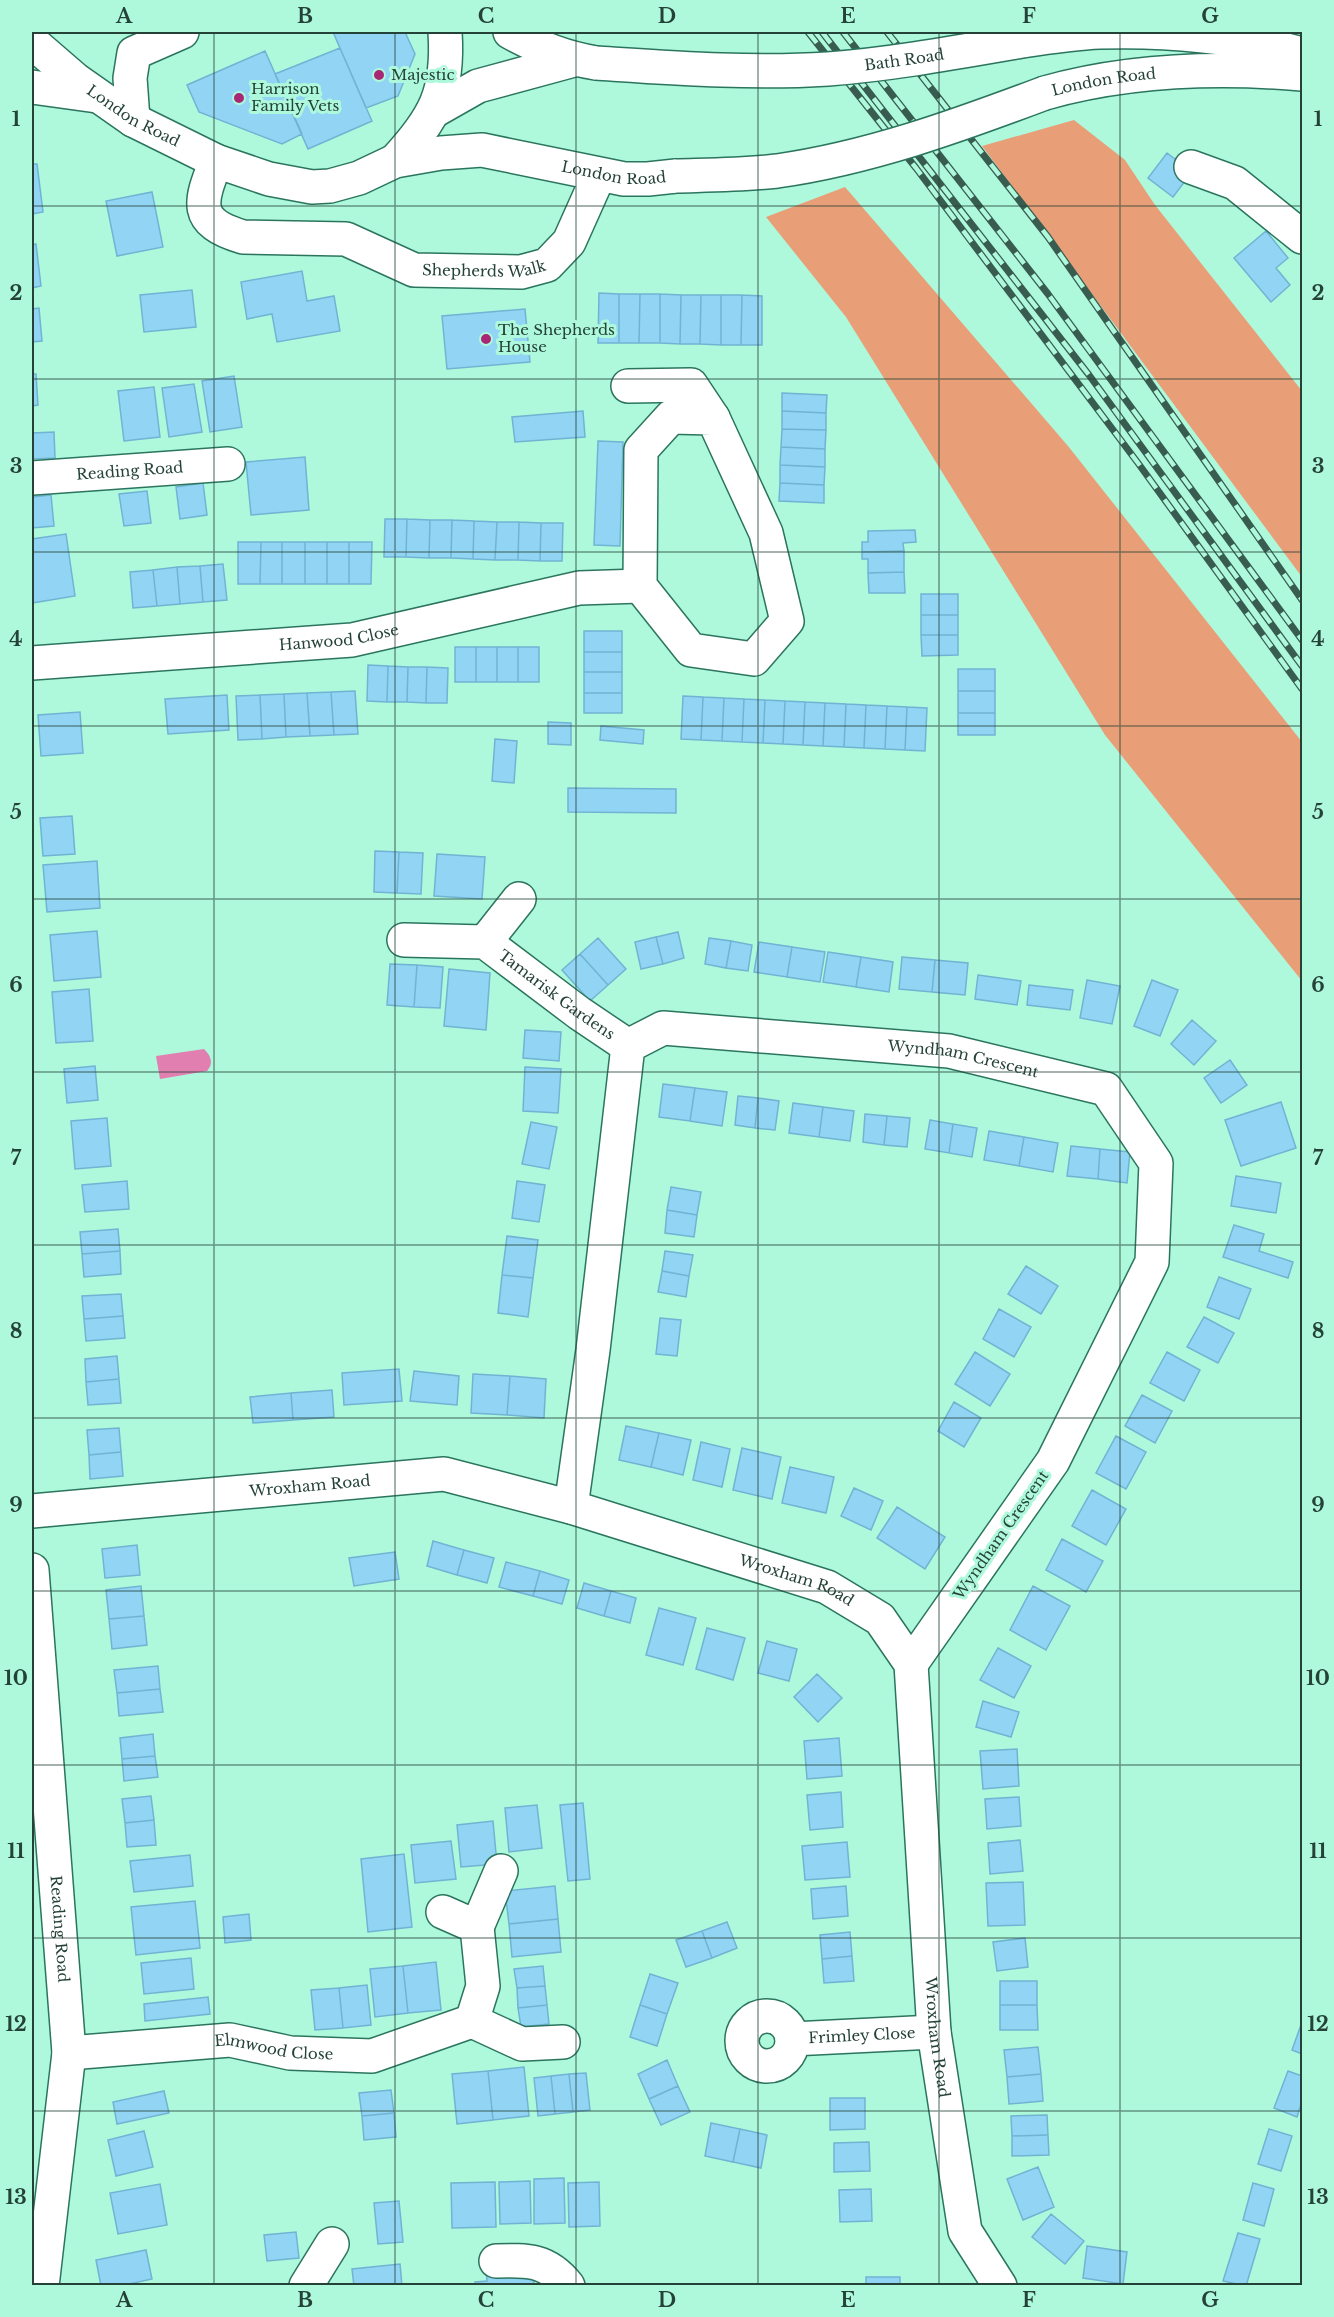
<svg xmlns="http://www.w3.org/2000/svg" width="1334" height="2317" viewBox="0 0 1334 2317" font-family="'Libre Baskerville',serif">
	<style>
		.green { fill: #e89f78 }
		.water { fill: #e27fb1 }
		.building { fill: #91d4f3; stroke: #70b4d3; stroke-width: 1.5 }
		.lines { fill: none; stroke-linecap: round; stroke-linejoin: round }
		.minor-casing { stroke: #2b755e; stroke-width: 36 }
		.major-casing { stroke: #2b755e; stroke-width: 36 }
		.minor { stroke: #fff; stroke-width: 33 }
		.major { stroke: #fff; stroke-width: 33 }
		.rail-casing { stroke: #385d50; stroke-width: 7 }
		.rail { stroke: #aef8dc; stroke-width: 4.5; stroke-dasharray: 14; stroke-linecap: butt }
		.major-bridge-casing { stroke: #2b755e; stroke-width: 36; stroke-linecap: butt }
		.major-bridge { stroke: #fff; stroke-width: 33 }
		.grid { fill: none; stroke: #244238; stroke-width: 1.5; stroke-opacity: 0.55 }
		.poi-dot { fill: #a82674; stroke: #aef8dc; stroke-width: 2 }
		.labels { text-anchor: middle; stroke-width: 6; stroke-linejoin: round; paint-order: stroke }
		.street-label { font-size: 15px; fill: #244238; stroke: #aef8dc }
		.poi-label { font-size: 15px; fill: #244238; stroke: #aef8dc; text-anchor: start }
		.neatline { fill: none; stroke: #244238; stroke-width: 2 }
		.grid-label { font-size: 20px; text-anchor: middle; font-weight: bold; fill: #244238 }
	</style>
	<rect width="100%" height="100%" fill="#aef8dc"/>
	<path class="green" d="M1074 120 1125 160 1155 205 1302 391V577L982 146Z
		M845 187 1068 446 1302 742V981L1105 735 846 317 766 217Z"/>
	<path class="water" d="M204 1049C211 1056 214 1063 207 1071L160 1079 156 1056Z"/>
	<path class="building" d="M333 32H405L415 54 398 96 366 108Z
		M340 48 372 121 308 149 275 74Z
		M265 51 302 134 282 144 199 112 187 85Z
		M1167 153 1192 172 1173 197 1148 178Z
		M32 164H37L43 212 32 214Z
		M152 192 163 247 117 256 106 201Z
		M1266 231 1288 258 1276 268 1290 285 1271 302 1234 258Z
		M36 244 41 286 32 288V245Z
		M302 271 307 301 334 296 340 331 277 342 272 314 247 319 241 282Z
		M192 290 196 327 144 332 140 295Z
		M599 293 619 294V343H598Z
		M619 294H640L639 343H619Z
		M640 294H660V343H639Z
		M660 294 681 295 680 344 660 343Z
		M681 295H701L700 344H680Z
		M701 295H721V345L700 344Z
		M721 295H742L741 345H721Z
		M742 295 762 296V345H741Z
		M39 308 42 341 32 342V309Z
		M525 309 530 362 447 369 442 316Z
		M32 374H36L38 405 32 406Z
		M234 376 242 427 210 432 202 381Z
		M194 384 202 432 169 437 162 388Z
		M154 387 160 437 124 441 118 391Z
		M782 393 827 395 826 413 782 411Z
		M583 411 585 437 515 442 512 417Z
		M782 411 826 413V430L782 429Z
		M782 429 826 430 825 449 781 447Z
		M54 432 55 458 32 459V433Z
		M598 441 623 442 620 546 594 545Z
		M781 447 825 449V467L780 465Z
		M305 457 309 510 251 515 246 462Z
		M780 465 825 467 824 485 780 483Z
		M203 483 207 515 180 519 176 487Z
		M780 483 824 485V503L779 501Z
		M147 491 151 523 124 526 119 494Z
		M51 495 54 526 32 528V497Z
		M385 519H407L406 557H384Z
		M407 519 430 520 429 558 406 557Z
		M430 520H452L451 558H429Z
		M452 520 474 521 473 559 451 558Z
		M474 521 497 522 495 560 473 559Z
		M497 522H519L518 560H495Z
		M519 522 541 523 540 561 518 560Z
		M541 523H563L562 561H540Z
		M915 530 916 542 903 543 904 551 862 552V542H868V531Z
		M66 534 75 596 32 603V539Z
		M238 542H261L260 584H238Z
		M261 542H282V584H260Z
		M282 542H305V584H282Z
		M305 542H327V584H305Z
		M327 542H349V584H327Z
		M349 542H372L371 584H349Z
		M904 551V572L868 573V559H862V552Z
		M223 564 227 600 203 602 200 566Z
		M200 566 203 602 180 604 177 567Z
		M177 567 180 604 157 606 153 570Z
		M153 570 157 606 133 608 130 572Z
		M904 572 905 593H869L868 573Z
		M921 594H958V615H921Z
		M921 615H958V635H921Z
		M584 631H622V652H584Z
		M921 635H958V655L922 656Z
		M455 647H476V682H455Z
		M476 647H497V682H476Z
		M497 647H518V682H497Z
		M518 647H539V682H518Z
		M584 652H622V672H584Z
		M368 665 388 666 387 702 367 701Z
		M388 666 408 667 407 702H387Z
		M408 667H427L426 703 407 702Z
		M427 667 448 668 447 703H426Z
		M958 669H995V691H958Z
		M584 672H622V693H584Z
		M355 691 358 734 334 735 331 692Z
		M958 691H995V713H958Z
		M331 692 334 735 310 736 307 693Z
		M307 693 310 736 286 737 284 694Z
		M584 693H622V713H584Z
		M284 694 286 737 262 739 260 695Z
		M227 695 229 730 168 734 165 699Z
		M260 695 262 739 238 740 236 696Z
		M683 696 703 697 701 740 681 739Z
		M703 697 724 698 722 741 701 740Z
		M724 698 744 699 742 742 722 741Z
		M744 699 765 700 763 743 742 742Z
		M765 700 785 701 783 744 763 743Z
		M785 701 805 702 803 745 783 744Z
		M805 702 825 703 823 746 803 745Z
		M825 703 846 704 844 747 823 746Z
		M846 704 866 705 864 748 844 747Z
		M866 705 887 706 885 749 864 748Z
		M887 706 907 707 905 750 885 749Z
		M907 707 927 708 925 751 905 750Z
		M80 712 83 753 41 756 38 715Z
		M958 713H995V735H958Z
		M548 722 571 723V745L548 744Z
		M601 726 644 730 643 744 600 740Z
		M495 739 517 741 514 783 492 781Z
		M568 788 676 789V813L568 812Z
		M72 816 75 854 43 856 40 818Z
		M375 851 399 852 397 893 374 892Z
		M399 852 423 853 421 894 397 893Z
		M437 854 485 857 482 899 434 896Z
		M97 861 100 908 47 912 43 865Z
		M97 931 101 977 54 981 50 935Z
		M678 932 684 958 663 964 656 937Z
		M656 937 663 964 641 969 635 942Z
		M598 938 626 969 608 985 580 954Z
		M709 938 731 941 726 968 705 964Z
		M731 941 752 945 748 971 726 968Z
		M759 942 792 947 787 977 754 972Z
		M792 947 825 952 820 982 787 977Z
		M828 952 861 957 856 987 823 982Z
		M580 954 608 985 590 1001 562 970Z
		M861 957 893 962 889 992 856 987Z
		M902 957 935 960 932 992 899 989Z
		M935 960 968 963 965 995 932 992Z
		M390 964 417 965 414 1007 387 1005Z
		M417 965 443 967 440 1008 414 1007Z
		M449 969 490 973 486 1030 444 1026Z
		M978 975 1021 981 1017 1005 975 999Z
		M1087 980 1120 986 1112 1024 1080 1018Z
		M1152 980 1178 990 1160 1036 1134 1026Z
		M1029 985 1073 990 1070 1010 1027 1005Z
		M89 989 93 1041 56 1043 52 992Z
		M1192 1020 1216 1041 1194 1065 1171 1044Z
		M525 1030 561 1032 559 1061 523 1058Z
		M1230 1060 1247 1085 1221 1103 1204 1078Z
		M95 1066 98 1100 67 1103 64 1069Z
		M525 1067 561 1069 558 1113 523 1111Z
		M663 1084 695 1088 690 1121 659 1117Z
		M695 1088 727 1092 722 1126 690 1121Z
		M738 1096 758 1098 755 1128 735 1125Z
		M758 1098 779 1101 775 1130 755 1128Z
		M1281 1102 1296 1148 1241 1166 1225 1120Z
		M793 1103 823 1107 819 1137 789 1133Z
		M823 1107 854 1111 850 1141 819 1137Z
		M865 1114 887 1116 884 1145 863 1142Z
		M887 1116 910 1118 907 1147 884 1145Z
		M107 1118 111 1166 75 1169 71 1121Z
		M930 1120 953 1124 949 1153 925 1149Z
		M531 1122 557 1127 549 1169 522 1164Z
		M953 1124 977 1128 972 1157 949 1153Z
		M989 1131 1024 1137 1019 1166 984 1160Z
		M1024 1137 1058 1143 1053 1172 1019 1166Z
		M1071 1146 1100 1149 1098 1179 1067 1176Z
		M1100 1149 1130 1152 1127 1183 1098 1179Z
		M1236 1176 1281 1183 1276 1213 1231 1206Z
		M127 1181 129 1209 85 1212 82 1185Z
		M517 1181 545 1185 539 1222 512 1218Z
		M671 1187 701 1192 697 1215 667 1210Z
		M667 1210 697 1215 694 1237 665 1233Z
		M1234 1225 1264 1234 1259 1251 1293 1262 1288 1278 1223 1257Z
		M118 1229 120 1251 82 1254 80 1232Z
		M507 1236 538 1240 533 1278 502 1275Z
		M120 1251 121 1274 84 1277 82 1254Z
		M665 1251 693 1255 689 1276 662 1271Z
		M1026 1266 1058 1286 1041 1314 1008 1294Z
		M662 1271 689 1276 686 1297 658 1292Z
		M502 1275 533 1278 528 1317 498 1313Z
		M1219 1277 1251 1289 1239 1319 1207 1307Z
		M121 1294 123 1316 84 1319 82 1296Z
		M999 1309 1031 1327 1014 1357 983 1339Z
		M123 1316 125 1338 86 1341 84 1319Z
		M1204 1317 1234 1333 1218 1363 1187 1347Z
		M660 1318 681 1320 677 1356 656 1354Z
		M975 1352 1010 1374 990 1406 955 1384Z
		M1167 1352 1200 1370 1184 1401 1150 1383Z
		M117 1356 119 1379 86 1382 85 1359Z
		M399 1369 402 1401 344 1405 342 1373Z
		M414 1371 459 1376 457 1405 410 1401Z
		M473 1374 510 1376 507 1415 471 1413Z
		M510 1376 546 1379 544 1418 507 1415Z
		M119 1379 121 1403 88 1405 86 1382Z
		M332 1390 334 1417 293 1420 291 1393Z
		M291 1393 293 1420 253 1423 250 1397Z
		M1142 1395 1172 1411 1155 1443 1125 1426Z
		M954 1402 981 1418 964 1447 938 1431Z
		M626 1426 659 1433 651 1467 619 1460Z
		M119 1428 121 1452 89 1455 87 1430Z
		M659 1433 691 1440 683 1475 651 1467Z
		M1116 1436 1146 1452 1126 1489 1096 1473Z
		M701 1442 730 1449 722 1487 693 1480Z
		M742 1448 781 1457 772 1499 733 1490Z
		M121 1452 123 1476 90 1479 89 1455Z
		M790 1467 834 1477 826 1513 782 1503Z
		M854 1488 883 1501 871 1530 841 1516Z
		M1092 1490 1126 1509 1106 1545 1072 1526Z
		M897 1507 945 1537 925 1569 877 1538Z
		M1062 1539 1103 1561 1086 1592 1046 1570Z
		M433 1541 464 1550 457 1575 427 1566Z
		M137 1545 140 1575 105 1578 102 1549Z
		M464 1550 494 1558 487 1583 457 1575Z
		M395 1552 399 1579 354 1586 349 1558Z
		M506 1562 540 1571 533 1596 499 1587Z
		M540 1571 569 1580 562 1604 533 1596Z
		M584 1583 611 1591 604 1616 577 1608Z
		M141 1586 144 1616 109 1619 106 1590Z
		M1033 1586 1070 1606 1046 1650 1010 1630Z
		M611 1591 636 1598 630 1623 604 1616Z
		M659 1608 696 1618 683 1665 646 1655Z
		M144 1616 147 1645 112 1649 109 1619Z
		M707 1628 745 1638 733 1680 696 1669Z
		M767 1641 797 1649 789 1681 758 1673Z
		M998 1648 1031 1666 1014 1698 980 1680Z
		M158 1666 160 1689 117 1693 114 1670Z
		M817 1674 842 1698 818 1722 794 1697Z
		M160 1689 163 1712 119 1716 117 1693Z
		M983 1701 1019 1712 1011 1737 976 1727Z
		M153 1734 155 1756 122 1759 120 1738Z
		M839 1738 842 1776 807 1779 804 1741Z
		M1017 1749 1019 1786 983 1789 980 1751Z
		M155 1756 158 1777 124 1781 122 1759Z
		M841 1792 843 1827 810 1830 807 1795Z
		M151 1796 154 1820 125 1823 122 1799Z
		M1019 1797 1021 1826 987 1829 985 1799Z
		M583 1803 590 1879 568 1881 560 1805Z
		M537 1805 542 1848 509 1852 505 1808Z
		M154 1820 156 1845 127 1847 125 1823Z
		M493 1821 497 1864 461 1867 457 1825Z
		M1020 1840 1023 1871 990 1874 988 1843Z
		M451 1841 456 1879 415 1883 411 1845Z
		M847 1842 850 1877 805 1880 802 1846Z
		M404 1854 412 1927 368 1932 361 1859Z
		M190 1855 193 1886 134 1892 130 1861Z
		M1023 1882 1025 1925 988 1926 986 1883Z
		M555 1886 558 1919 509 1924 505 1891Z
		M846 1886 848 1916 813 1919 811 1889Z
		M195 1901 200 1948 136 1955 131 1907Z
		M249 1914 251 1940 225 1943 223 1917Z
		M558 1919 561 1952 512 1957 509 1924Z
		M727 1922 737 1948 712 1958 702 1931Z
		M702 1931 712 1958 686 1967 676 1940Z
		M850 1932 852 1956 822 1959 820 1935Z
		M1025 1938 1028 1967 997 1971 993 1942Z
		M852 1956 854 1981 824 1983 822 1959Z
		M191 1958 194 1989 144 1994 141 1963Z
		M436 1962 441 2010 408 2013 403 1966Z
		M403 1966 408 2013 375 2017 370 1969Z
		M543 1966 545 1986 517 1988 514 1969Z
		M650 1974 678 1983 667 2014 640 2005Z
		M1000 1981H1037V2005H1000Z
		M367 1985 371 2025 343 2028 339 1988Z
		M545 1986 547 2005 518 2008 517 1988Z
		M339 1988 343 2028 315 2030 311 1990Z
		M208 1997 210 2014 145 2021 144 2004Z
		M547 2005 549 2024 521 2027 518 2008Z
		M640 2005 667 2014 657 2046 630 2037Z
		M1000 2005H1037L1038 2030H1000Z
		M1302 2022V2054L1292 2050Z
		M1038 2047 1041 2074 1007 2077 1004 2050Z
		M667 2060 678 2086 649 2099 638 2074Z
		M524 2067 529 2116 493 2120 488 2071Z
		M488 2071 493 2120 457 2124 452 2074Z
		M1288 2071 1302 2076V2101L1297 2117 1274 2108Z
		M586 2073 590 2110 573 2112 569 2074Z
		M569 2074 573 2112 555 2114 551 2076Z
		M1041 2074 1043 2101 1009 2104 1007 2077Z
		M551 2076 555 2114 538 2116 534 2078Z
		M678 2086 690 2112 661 2125 649 2099Z
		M391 2090 394 2113 362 2116 359 2093Z
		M164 2091 169 2113 117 2124 113 2102Z
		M830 2098H865V2129L830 2130Z
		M394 2113 396 2137 364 2140 362 2116Z
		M1047 2115 1048 2135 1012 2136 1011 2116Z
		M711 2123 740 2129 733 2162 705 2156Z
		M740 2129 767 2135 761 2168 733 2162Z
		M1269 2129 1292 2136 1281 2171 1258 2164Z
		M144 2131 153 2167 116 2176 108 2140Z
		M1048 2135 1049 2155 1012 2156V2136Z
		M869 2142 870 2171 834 2172V2143Z
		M1038 2167 1054 2207 1023 2220 1007 2179Z
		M564 2178 565 2223 534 2224V2179Z
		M530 2181 531 2223 500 2224 499 2182Z
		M495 2182 496 2227 452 2228 451 2183Z
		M599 2182 600 2226 569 2227 568 2183Z
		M1253 2183 1274 2189 1264 2226 1243 2220Z
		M160 2184 167 2225 118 2234 110 2193Z
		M871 2189 872 2221 840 2222 839 2190Z
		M399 2201 403 2242 378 2244 374 2203Z
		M1051 2214 1084 2241 1065 2264 1032 2237Z
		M296 2232 299 2258 267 2261 264 2235Z
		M1238 2233 1260 2239 1246 2286 1223 2281Z
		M1087 2246 1127 2252 1123 2284 1083 2278Z
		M146 2250 152 2279 120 2286H101L96 2260Z
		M400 2264 402 2286H354L352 2269Z
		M533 2267 534 2286H475V2282L487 2281 486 2270Z
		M866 2277H900V2286H866Z"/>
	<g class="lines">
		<g class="minor-casing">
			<g id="minor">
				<path d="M32 87 97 96"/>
				<path d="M434 111 478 86 574 60"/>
				<path d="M133 120 130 78 134 53 182 32"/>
				<path id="s1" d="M216 161C200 202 192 222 243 237L346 239 414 270 521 272 547 265 569 242 599 175"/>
				<path d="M1191 167 1235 183 1302 237"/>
				<path d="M628 386 691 385 713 418"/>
				<path d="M671 417 713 418 766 533 787 621 754 659 691 650 640 586 641 450Z"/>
				<path id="s2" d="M32 478 228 464"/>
				<path id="s3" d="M32 663 352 640 579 588 640 586"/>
				<path id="s4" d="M404 940 485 942 579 1013 628 1046"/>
				<path d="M485 942 519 899"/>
				<path id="s5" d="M571 1507 593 1350 628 1046 663 1028 949 1051 1106 1089 1156 1163 1152 1262 1053 1461 911 1664"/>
				<path id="s6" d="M32 1511 444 1474 571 1507 827 1587 880 1619 911 1664 934 2032 965 2231 1000 2286"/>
				<path id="s7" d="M32 1570 69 2053 42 2286"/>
				<path d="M477 1927 501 1871"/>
				<circle cx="767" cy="2041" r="25"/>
				<path d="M472 2021 522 2044 563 2042"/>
				<path id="s8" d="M792 2039 934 2032"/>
				<path id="s9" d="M69 2053 230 2040 290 2053 372 2056 472 2021 483 1986 477 1927 443 1912"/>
				<path d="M496 2261C527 2260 547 2259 568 2286"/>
				<path d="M306 2286 332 2244"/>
			</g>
		</g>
		<g class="major-casing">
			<g id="major">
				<path d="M510 32C537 47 565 58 596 63"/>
				<path d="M1022 41C1048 37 1074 33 1100 32 1167 30 1238 37 1302 54"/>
				<path id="s10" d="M32 42 76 80 133 120 216 161 269 179 312 187 330 186 359 178 395 161 441 153 482 150 624 179H648L676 176"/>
				<path id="s11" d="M1045 93C1127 70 1218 67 1302 74"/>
				<path d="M395 161C435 118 449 92 445 32"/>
			</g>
		</g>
		<use href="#minor" class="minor"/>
		<use href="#major" class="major"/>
		<g class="rail-casing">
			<path id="rail" d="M808 32 916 168 1138 463 1302 689
				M822 32 1089 375 1302 666
				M843 32 1048 294 1302 640
				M887 32 1048 237 1302 600"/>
		</g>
		<use href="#rail" class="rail"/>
		<g class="major-bridge-casing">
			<g id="major-bridge">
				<path id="s12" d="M596 63C673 68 751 74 828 69 893 64 958 52 1022 41"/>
				<path d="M676 176C710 175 743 175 777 171 869 158 957 126 1045 93"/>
			</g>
		</g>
		<use href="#major-bridge" class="major-bridge"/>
	</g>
	<path class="grid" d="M214 32V2286M395 32V2286M576 32V2286M758 32V2286M939 32V2286M1120 32V2286M32 206H1302M32 379H1302M32 552H1302M32 726H1302M32 899H1302M32 1072H1302M32 1245H1302M32 1418H1302M32 1591H1302M32 1765H1302M32 1938H1302M32 2111H1302"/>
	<g class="poi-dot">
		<circle cx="379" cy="75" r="6"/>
		<circle cx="239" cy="98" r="6"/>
		<circle cx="486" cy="339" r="6"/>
	</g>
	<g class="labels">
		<g class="street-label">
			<text dy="5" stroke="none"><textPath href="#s12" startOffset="309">Bath Road</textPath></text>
			<text dy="5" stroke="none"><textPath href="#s11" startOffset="60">London Road</textPath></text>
			<text dy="5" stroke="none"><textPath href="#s10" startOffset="126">London Road</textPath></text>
			<text dy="5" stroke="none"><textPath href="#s10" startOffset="630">London Road</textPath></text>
			<text dy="5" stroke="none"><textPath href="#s1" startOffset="348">Shepherds Walk</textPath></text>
			<text dy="5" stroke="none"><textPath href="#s2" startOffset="98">Reading Road</textPath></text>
			<text dy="5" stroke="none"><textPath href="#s3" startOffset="308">Hanwood Close</textPath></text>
			<text dy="5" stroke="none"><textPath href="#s4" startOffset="170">Tamarisk Gardens</textPath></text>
			<text dy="5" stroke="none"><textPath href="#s5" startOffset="806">Wyndham Crescent</textPath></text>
			<text dy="5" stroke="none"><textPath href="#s6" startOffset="279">Wroxham Road</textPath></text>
			<text transform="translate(1001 1535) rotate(-55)" y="5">Wyndham Crescent</text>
			<text dy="5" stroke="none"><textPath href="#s6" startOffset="782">Wroxham Road</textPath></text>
			<text dy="5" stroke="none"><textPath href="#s7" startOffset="360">Reading Road</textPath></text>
			<text dy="5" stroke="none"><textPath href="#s8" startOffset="70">Frimley Close</textPath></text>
			<text dy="5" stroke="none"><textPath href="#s6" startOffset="1304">Wroxham Road</textPath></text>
			<text dy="5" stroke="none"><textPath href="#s9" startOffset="206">Elmwood Close</textPath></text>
		</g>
		<g class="poi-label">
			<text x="391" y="80">Majestic</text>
			<text x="251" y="94">Harrison<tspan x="251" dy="17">Family Vets</tspan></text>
			<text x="498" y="335">The Shepherds<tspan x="498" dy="17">House</tspan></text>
		</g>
	</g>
	<rect width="1334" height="2317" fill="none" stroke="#aef8dc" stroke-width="66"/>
	<rect x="33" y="33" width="1268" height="2251" class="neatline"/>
	<g class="grid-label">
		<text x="124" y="23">A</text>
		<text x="305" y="23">B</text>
		<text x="486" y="23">C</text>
		<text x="667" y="23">D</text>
		<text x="848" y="23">E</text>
		<text x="1029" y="23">F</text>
		<text x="1210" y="23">G</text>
		<text x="16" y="126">1</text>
		<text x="1318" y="126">1</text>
		<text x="16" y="300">2</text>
		<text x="1318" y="300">2</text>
		<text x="16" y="473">3</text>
		<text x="1318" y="473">3</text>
		<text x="16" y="646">4</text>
		<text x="1318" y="646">4</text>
		<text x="16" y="819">5</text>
		<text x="1318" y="819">5</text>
		<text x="16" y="992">6</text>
		<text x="1318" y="992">6</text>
		<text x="16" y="1165">7</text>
		<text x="1318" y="1165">7</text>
		<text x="16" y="1338">8</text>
		<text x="1318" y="1338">8</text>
		<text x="16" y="1512">9</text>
		<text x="1318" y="1512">9</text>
		<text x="16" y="1685">10</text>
		<text x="1318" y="1685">10</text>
		<text x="16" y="1858">11</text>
		<text x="1318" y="1858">11</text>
		<text x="16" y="2031">12</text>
		<text x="1318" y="2031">12</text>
		<text x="16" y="2204">13</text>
		<text x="1318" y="2204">13</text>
		<text x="124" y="2307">A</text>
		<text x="305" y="2307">B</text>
		<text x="486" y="2307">C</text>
		<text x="667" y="2307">D</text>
		<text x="848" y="2307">E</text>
		<text x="1029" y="2307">F</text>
		<text x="1210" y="2307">G</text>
	</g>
</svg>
